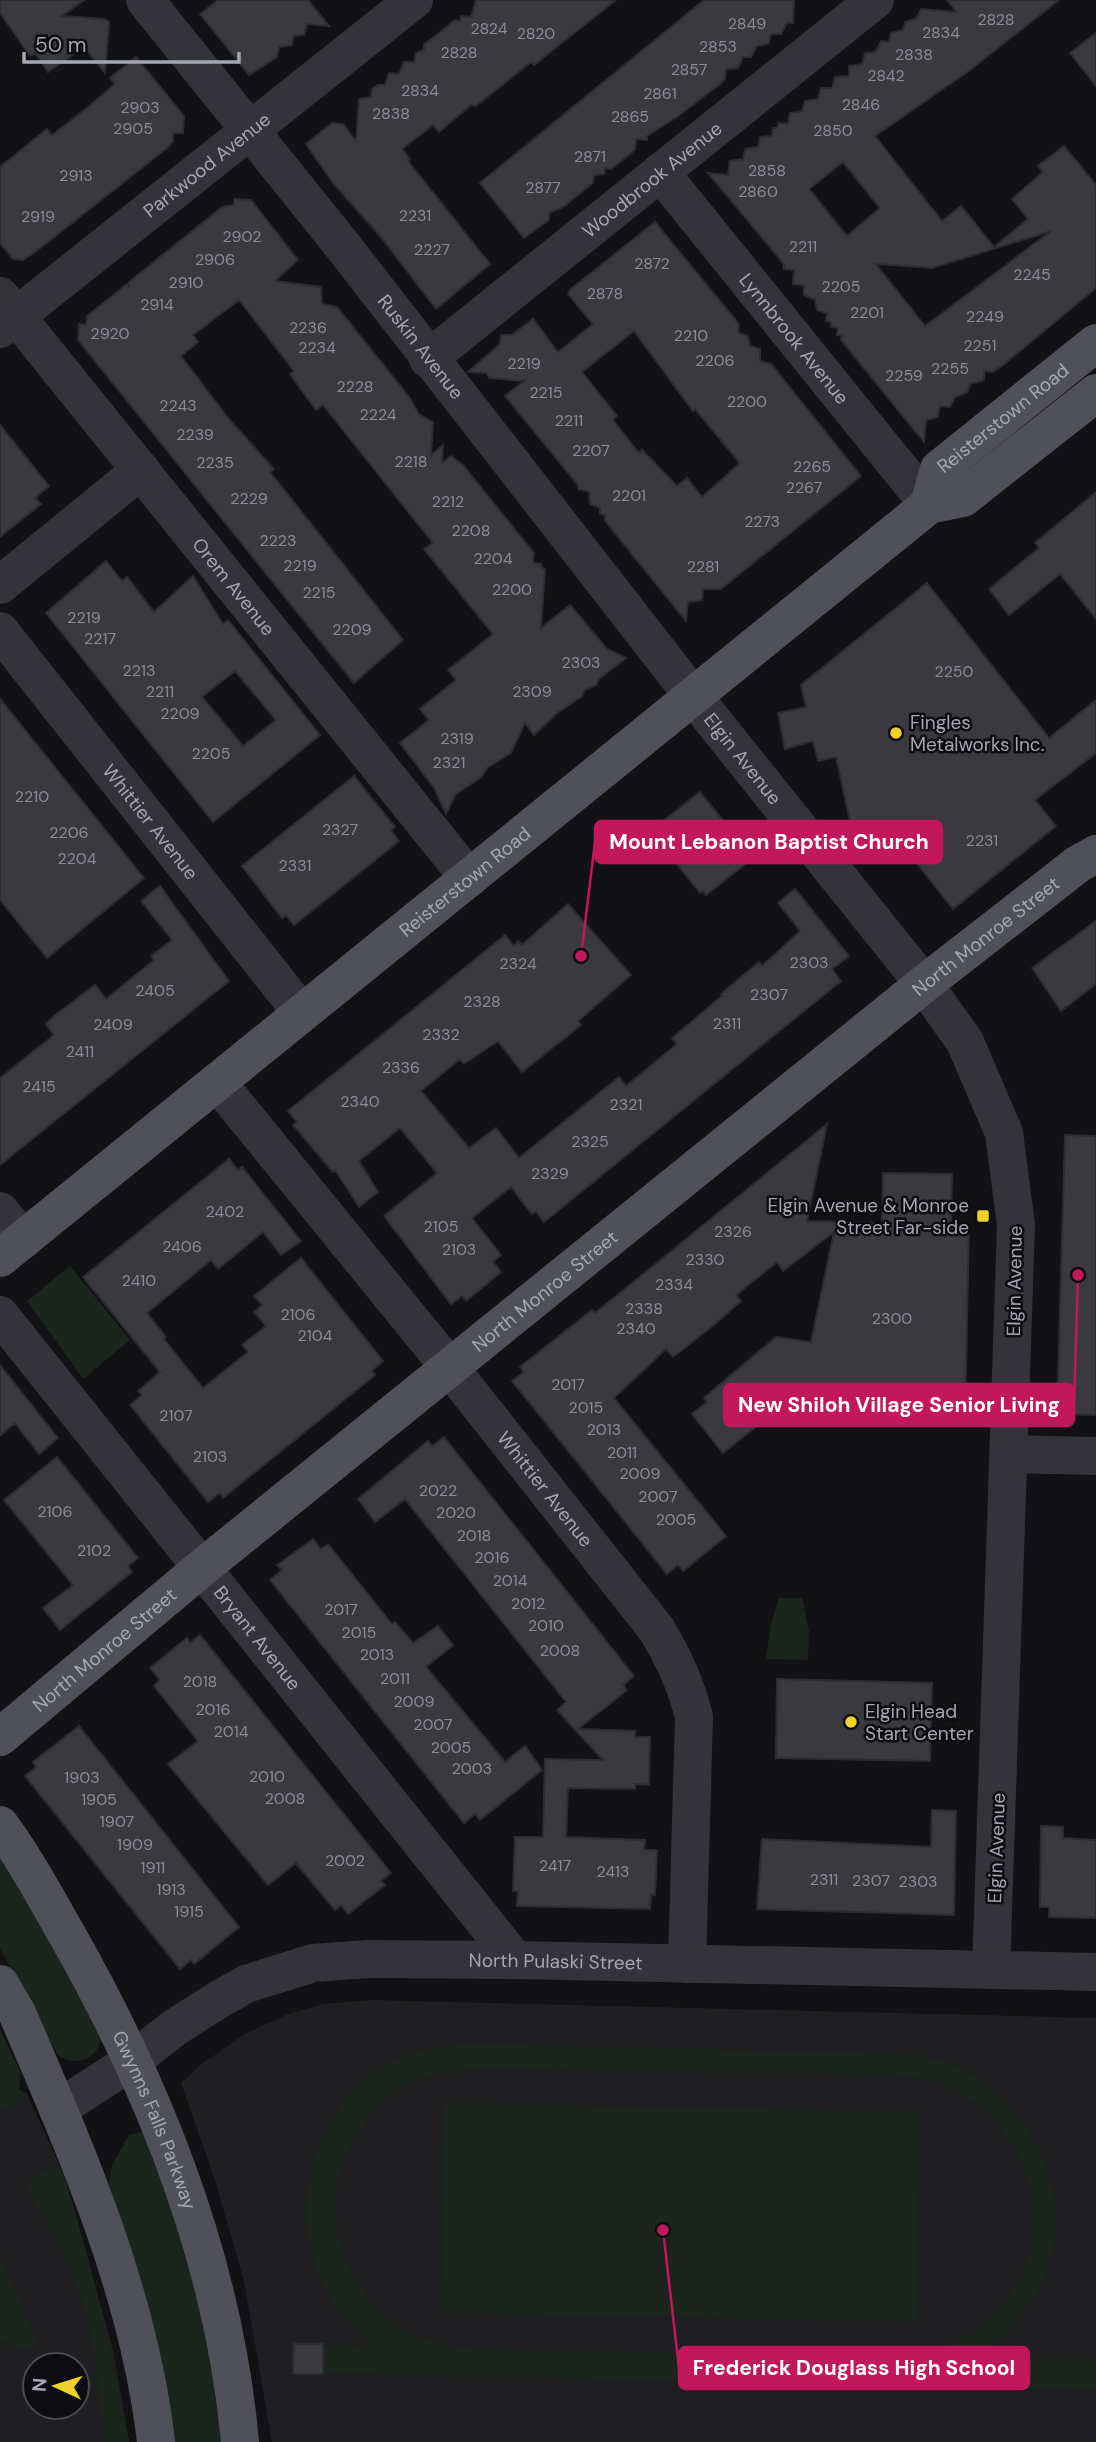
<svg xmlns="http://www.w3.org/2000/svg" width="1096" height="2442" viewBox="0 0 1096 2442" font-family="'DM Sans',sans-serif">
	<style>
		.built { fill: #1f1e21; fill-rule: evenodd }
		.green { fill: #1c241e; fill-rule: evenodd }
		.building { fill: #3a3a3e; stroke: #2d2c30; stroke-width: 2; fill-rule: evenodd }
		.lines { fill: none; stroke-linecap: round; stroke-linejoin: round }
		.minor { stroke: #333339; stroke-width: 38 }
		.major { stroke: #4f5058; stroke-width: 38 }
		.poi-dot { fill: #f1d22d; stroke: #0d0d0f; stroke-width: 2.5 }
		.labels { text-anchor: middle; stroke-width: 5; stroke-linejoin: round; paint-order: stroke }
		.number-label { font-size: 16px; fill: #8a8b96 }
		.street-label { font-size: 19px; fill: #a4a6b4; stroke: #0d0d0f }
		.poi-label { font-size: 19px; fill: #a4a6b4; stroke: #0d0d0f; text-anchor: start }
		.leader { fill: none; stroke: #c2185b; stroke-width: 2.5 }
		.callout-dot { fill: #c2185b; stroke: #0d0d0f; stroke-width: 2.5 }
		.callout { fill: #c2185b; stroke: #c2185b; stroke-width: 2.5 }
		.callout-label { font-size: 21px; text-anchor: middle; font-weight: bold; fill: #fff }
	</style>
	<rect width="100%" height="100%" fill="#121214"/>
	<path class="built" d="M371 2000 1096 2018V2442H272L244 2281 215 2180 181 2083 203 2063 245 2034 286 2015 323 2004Z
		M0 2030 20 2071 19 2090 27 2094 64 2175 113 2349 129 2442H0ZM35 2365H77V2407H35Z"/>
	<path class="green" d="M70 1266 130 1340 83 1379 27 1301Z
		M779 1598H802L809 1631 808 1660 766 1659 771 1624Z
		M0 1851 102 2037C97 2061 75 2068 57 2054L0 1949Z
		M0 2030 20 2071 19 2090 27 2094C20 2103 12 2109 0 2108Z
		M482 2044 904 2054C920 2057 941 2059 956 2066 1037 2103 1084 2208 1038 2290 1023 2318 1001 2336 979 2357L1096 2360V2390L322 2373 323 2345 373 2346C357 2330 339 2314 328 2293 279 2208 318 2085 414 2053 436 2045 459 2045 482 2044ZM482 2069 902 2075C916 2078 935 2080 948 2086 1036 2129 1064 2243 994 2316 966 2345 925 2353 886 2357L468 2349C444 2344 417 2340 397 2325 331 2276 314 2188 365 2123 373 2112 384 2099 395 2092 421 2074 452 2071 482 2069Z
		M445 2103 920 2112 916 2322 441 2313Z
		M148 2130 200 2300 225 2442H169L145 2315 109 2183 112 2165 129 2135Z
		M56 2164 64 2175C91 2263 113 2351 129 2442H104C98 2389 96 2333 76 2283 62 2248 41 2216 26 2182Z
		M0 2254 37 2341 33 2348 23 2349 0 2339Z"/>
	<path class="building" d="M0 0H84L62 16 104 19 109 22 105 73 84 47 48 72 35 53 30 56 0 13Z
		M218 0H308L329 26 307 24 304 35 293 36 292 45 279 47 277 57 249 75 200 14Z
		M476 0H616L534 65 531 62 476 106 471 105 439 132 433 125 402 149 410 159 408 161 490 264 436 309 381 237 332 182 306 144 332 123 343 124 356 141 359 99 371 97 372 89 378 85H385L389 73 399 74 404 62H414L416 53 424 50V45L455 20 460 21 461 16 471 17Z
		M704 0H794L793 23H787L781 34H771L768 44 757 46 751 57H743L738 68 726 69 725 79 720 84 677 117 647 136V140L636 139 635 150 611 169 605 168 604 174 594 175 593 183 563 207 549 213V220L524 238 480 183Z
		M947 0H1059L966 73 875 136 942 221 961 206 994 247 1028 219 1012 199 1043 172 1038 166 1064 146 1096 185V288L1003 365 992 372 984 371V380L970 384 968 392 955 397 950 407 940 406 938 417 926 420 924 442 841 340 842 336 837 335 838 328 831 327V322L826 321 827 313 817 310 815 300 804 295V285L793 284 794 270 784 269V264L708 173 728 175 730 161 743 159 745 149 758 147 760 137 772 136 773 128H777L778 123 788 124 790 113 802 111 805 101 818 99 821 88H832L835 77 849 76V66L862 64 865 53 875 52 881 41 889 42 891 33 903 30 905 22 916 19 921 9 957 12ZM843 162 880 208 847 236 809 189ZM1051 231 925 326 876 264 932 268Z
		M1096 33V86L1070 53Z
		M136 57 184 116 183 133H173V142L167 148 34 253 23 260 13 259 0 243V167L47 129 52 135 87 108 115 84 110 78Z
		M234 199 251 200 298 260 275 281 321 287 322 304 337 307 410 398 419 414 433 422 431 455 443 445 442 463 451 456 463 465 534 553 533 563 541 564 542 568 545 569 541 628 570 605 607 649 626 658 599 679 596 685 585 690 582 696 557 713 534 735 525 723 511 753 487 768 481 777 455 795 446 814 435 789 400 743 429 720 420 709 456 680 448 670 493 634 424 549 433 543 323 405 316 410 290 374 294 371 239 300 193 335 198 342 181 356 228 418 274 469 270 472 403 640 354 683 78 340 79 324 86 325 87 316 127 284 129 286V282L222 207 234 205Z
		M655 222 738 323 739 333 748 336 750 346 760 349V361L771 364 861 476 721 589H703L702 600 688 602 686 621 605 521V515L600 514V508L590 504 589 492 578 489V485L505 396 524 381 489 378 487 373 468 372 500 344 501 335H512L533 319 558 352 593 324 568 294 571 289ZM634 331 693 411 695 409 740 463 702 497 687 478 677 486 642 450 639 453 613 420 617 416 582 372Z
		M0 425 49 486 35 498 41 504 0 537Z
		M1096 492V619L1060 574 1009 615 989 589 1039 548 1035 543Z
		M106 561 122 581 127 577 154 612 193 576 223 624 228 620 320 735 213 822 46 613ZM235 671 276 720 243 746 202 697Z
		M927 583 1049 738 1096 700V753L1035 800 1056 826 953 909 892 832 872 848 850 821 836 757 818 761 813 741 785 749 778 713 806 707 801 685Z
		M0 699 144 878 47 958 0 900Z
		M354 776 395 827 391 830 399 841 294 925 286 915 282 918 242 866Z
		M700 792 753 858 706 895 703 891 700 893 654 835 656 833 653 829Z
		M160 886 229 981 0 1165V1078L54 1035 46 1024 54 1016 95 985 106 999 154 960 151 956 172 940 141 901Z
		M795 889 849 956 832 969 841 981 544 1222 536 1211 532 1214 511 1187 472 1218 501 1255 493 1262 501 1272 466 1301 462 1296 451 1304 384 1216 437 1173 400 1128 359 1161 378 1192 359 1207 335 1170 333 1172 293 1125 297 1122 288 1111 489 948 505 935 514 946 518 941 522 945 568 904 631 975 578 1021 581 1025 522 1072 498 1041 464 1064 460 1059 421 1091 469 1148 496 1128 519 1158 619 1077 626 1086 677 1044 672 1038 722 996 721 994 759 962 762 966 800 931 778 903Z
		M1096 921V984L1061 1011 1032 968Z
		M827 1124 807 1221 882 1223 883 1173 952 1174 951 1226H969L965 1413 766 1409 764 1420 723 1453 692 1414 707 1402 704 1398 776 1337 811 1342 834 1232 783 1271 777 1262 736 1295 741 1301 715 1324 673 1357 666 1349 614 1398 726 1536 683 1571 678 1565 667 1574 512 1381 524 1372 520 1367 592 1310 595 1313 620 1293Z
		M1065 1135 1096 1136V1415L1057 1414Z
		M229 1159 238 1170 242 1167 301 1241 281 1255 263 1232 218 1269 211 1260 147 1313 166 1337 164 1339 203 1388 248 1352 242 1345 266 1326 254 1312 262 1305 254 1296 301 1258 383 1361 372 1371 375 1375 223 1498 220 1493 208 1502 130 1405 142 1395 138 1391 160 1372 83 1277Z
		M0 1365 58 1438 39 1454 15 1423 0 1436Z
		M444 1437 634 1676 623 1685 627 1690 578 1729 635 1731V1737H650L649 1785 635 1784V1789L568 1788 566 1837 645 1840 644 1850H657L655 1895H651L650 1909 517 1906 518 1891H513L515 1837H543L545 1759 603 1760 557 1710 566 1702 405 1499 375 1522 358 1499 428 1441 432 1446Z
		M57 1457 138 1558 128 1566 132 1572 60 1630 43 1608 73 1585 4 1500Z
		M313 1539 321 1549 328 1544 392 1624 395 1622 413 1643 438 1626 453 1645 426 1667 505 1762 525 1746 542 1770 480 1820 475 1814 464 1823 270 1580 282 1570 277 1565Z
		M200 1635 391 1873 381 1881 385 1885 348 1914 341 1905 335 1910 296 1863 268 1885 168 1764 198 1741 154 1686 160 1680 150 1668 187 1638 190 1643Z
		M777 1679 932 1683 930 1761 776 1758Z
		M79 1726 239 1927 194 1964 191 1960 180 1969 25 1776 36 1767 33 1762Z
		M932 1810 956 1811 954 1915 757 1909 762 1839 931 1847Z
		M1041 1826 1063 1827V1838L1096 1840V1918L1049 1917V1907H1040Z
		M294 2344H323V2374H293Z"/>
	<g class="lines">
		<g class="minor">
			<path id="s1" d="M145 0 342 245 693 696 924 984 965 1042 1004 1133 1016 1225 991 1970"/>
			<path id="s2" d="M660 172 929 505"/>
			<path id="s3" d="M0 296 469 878"/>
			<path id="s4" d="M0 329 414 0"/>
			<path id="s5" d="M428 359 875 0"/>
			<path d="M0 585 141 470"/>
			<path id="s6" d="M0 631 302 1013"/>
			<path id="s7" d="M217 1082 450 1368 657 1630C674 1659 686 1684 694 1717L687 1964"/>
			<path d="M0 1211 23 1240"/>
			<path id="s8" d="M0 1315 515 1960"/>
			<path d="M1009 1454 1096 1456"/>
			<path id="s9" d="M58 2109 132 2061 174 2028 213 2003 246 1984 313 1963 368 1959 515 1960 1096 1972"/>
		</g>
		<g class="major">
			<path id="s10" d="M929 505 939 469 1096 343"/>
			<path id="s11" d="M0 1258 929 505 963 498 1096 393"/>
			<path id="s12" d="M0 1737 203 1567 924 984 1078 864 1096 854"/>
			<path id="s13" d="M0 1825C25 1859 45 1896 66 1933 155 2089 224 2262 240 2442"/>
			<path d="M0 1984 17 2013C76 2150 139 2292 156 2442"/>
		</g>
	</g>
	<g class="poi-dot">
		<circle cx="896" cy="733" r="7"/>
		<rect x="976" y="1209" width="14" height="14" rx="3.5"/>
		<circle cx="851" cy="1722" r="7"/>
	</g>
	<g class="labels">
		<g class="number-label">
			<text x="996" y="25">2828</text>
			<text x="747" y="29">2849</text>
			<text x="489" y="34">2824</text>
			<text x="941" y="38">2834</text>
			<text x="536" y="39">2820</text>
			<text x="718" y="52">2853</text>
			<text x="459" y="58">2828</text>
			<text x="914" y="60">2838</text>
			<text x="689" y="75">2857</text>
			<text x="886" y="81">2842</text>
			<text x="420" y="96">2834</text>
			<text x="660" y="99">2861</text>
			<text x="861" y="110">2846</text>
			<text x="140" y="113">2903</text>
			<text x="391" y="119">2838</text>
			<text x="630" y="122">2865</text>
			<text x="133" y="134">2905</text>
			<text x="833" y="136">2850</text>
			<text x="590" y="162">2871</text>
			<text x="767" y="176">2858</text>
			<text x="76" y="181">2913</text>
			<text x="543" y="193">2877</text>
			<text x="758" y="197">2860</text>
			<text x="415" y="221">2231</text>
			<text x="38" y="222">2919</text>
			<text x="242" y="242">2902</text>
			<text x="803" y="252">2211</text>
			<text x="432" y="255">2227</text>
			<text x="215" y="265">2906</text>
			<text x="652" y="269">2872</text>
			<text x="1032" y="280">2245</text>
			<text x="186" y="288">2910</text>
			<text x="841" y="292">2205</text>
			<text x="605" y="299">2878</text>
			<text x="157" y="310">2914</text>
			<text x="867" y="318">2201</text>
			<text x="985" y="322">2249</text>
			<text x="308" y="333">2236</text>
			<text x="110" y="339">2920</text>
			<text x="691" y="341">2210</text>
			<text x="980" y="351">2251</text>
			<text x="317" y="353">2234</text>
			<text x="715" y="366">2206</text>
			<text x="524" y="369">2219</text>
			<text x="950" y="374">2255</text>
			<text x="904" y="381">2259</text>
			<text x="355" y="392">2228</text>
			<text x="546" y="398">2215</text>
			<text x="747" y="407">2200</text>
			<text x="178" y="411">2243</text>
			<text x="378" y="420">2224</text>
			<text x="569" y="426">2211</text>
			<text x="195" y="440">2239</text>
			<text x="591" y="456">2207</text>
			<text x="411" y="467">2218</text>
			<text x="215" y="468">2235</text>
			<text x="812" y="472">2265</text>
			<text x="804" y="493">2267</text>
			<text x="629" y="501">2201</text>
			<text x="249" y="504">2229</text>
			<text x="448" y="507">2212</text>
			<text x="762" y="527">2273</text>
			<text x="471" y="536">2208</text>
			<text x="278" y="546">2223</text>
			<text x="493" y="564">2204</text>
			<text x="300" y="571">2219</text>
			<text x="703" y="572">2281</text>
			<text x="512" y="595">2200</text>
			<text x="319" y="598">2215</text>
			<text x="84" y="623">2219</text>
			<text x="352" y="635">2209</text>
			<text x="100" y="644">2217</text>
			<text x="581" y="668">2303</text>
			<text x="139" y="676">2213</text>
			<text x="954" y="677">2250</text>
			<text x="160" y="697">2211</text>
			<text x="532" y="697">2309</text>
			<text x="180" y="719">2209</text>
			<text x="457" y="744">2319</text>
			<text x="211" y="759">2205</text>
			<text x="449" y="768">2321</text>
			<text x="32" y="802">2210</text>
			<text x="340" y="835">2327</text>
			<text x="69" y="838">2206</text>
			<text x="982" y="846">2231</text>
			<text x="77" y="864">2204</text>
			<text x="295" y="871">2331</text>
			<text x="809" y="968">2303</text>
			<text x="518" y="969">2324</text>
			<text x="155" y="996">2405</text>
			<text x="769" y="1000">2307</text>
			<text x="482" y="1007">2328</text>
			<text x="727" y="1029">2311</text>
			<text x="113" y="1030">2409</text>
			<text x="441" y="1040">2332</text>
			<text x="80" y="1057">2411</text>
			<text x="401" y="1073">2336</text>
			<text x="39" y="1092">2415</text>
			<text x="360" y="1107">2340</text>
			<text x="626" y="1110">2321</text>
			<text x="590" y="1147">2325</text>
			<text x="550" y="1179">2329</text>
			<text x="225" y="1217">2402</text>
			<text x="441" y="1232">2105</text>
			<text x="733" y="1237">2326</text>
			<text x="182" y="1252">2406</text>
			<text x="459" y="1255">2103</text>
			<text x="705" y="1265">2330</text>
			<text x="139" y="1286">2410</text>
			<text x="674" y="1290">2334</text>
			<text x="644" y="1314">2338</text>
			<text x="298" y="1320">2106</text>
			<text x="892" y="1324">2300</text>
			<text x="636" y="1334">2340</text>
			<text x="315" y="1341">2104</text>
			<text x="568" y="1390">2017</text>
			<text x="586" y="1413">2015</text>
			<text x="176" y="1421">2107</text>
			<text x="604" y="1435">2013</text>
			<text x="622" y="1458">2011</text>
			<text x="210" y="1462">2103</text>
			<text x="640" y="1479">2009</text>
			<text x="438" y="1496">2022</text>
			<text x="658" y="1502">2007</text>
			<text x="55" y="1517">2106</text>
			<text x="456" y="1518">2020</text>
			<text x="676" y="1525">2005</text>
			<text x="474" y="1541">2018</text>
			<text x="94" y="1556">2102</text>
			<text x="492" y="1563">2016</text>
			<text x="510" y="1586">2014</text>
			<text x="528" y="1609">2012</text>
			<text x="341" y="1615">2017</text>
			<text x="546" y="1631">2010</text>
			<text x="359" y="1638">2015</text>
			<text x="560" y="1656">2008</text>
			<text x="377" y="1660">2013</text>
			<text x="395" y="1684">2011</text>
			<text x="200" y="1687">2018</text>
			<text x="414" y="1707">2009</text>
			<text x="213" y="1715">2016</text>
			<text x="433" y="1730">2007</text>
			<text x="231" y="1737">2014</text>
			<text x="451" y="1753">2005</text>
			<text x="472" y="1774">2003</text>
			<text x="267" y="1782">2010</text>
			<text x="82" y="1783">1903</text>
			<text x="285" y="1804">2008</text>
			<text x="99" y="1805">1905</text>
			<text x="117" y="1827">1907</text>
			<text x="135" y="1850">1909</text>
			<text x="345" y="1866">2002</text>
			<text x="555" y="1871">2417</text>
			<text x="153" y="1873">1911</text>
			<text x="613" y="1877">2413</text>
			<text x="824" y="1885">2311</text>
			<text x="871" y="1886">2307</text>
			<text x="918" y="1887">2303</text>
			<text x="171" y="1895">1913</text>
			<text x="189" y="1917">1915</text>
		</g>
		<g class="street-label">
			<text dy="7" stroke="none"><textPath href="#s4" startOffset="264">Parkwood Avenue</textPath></text>
			<text dy="7" stroke="none"><textPath href="#s5" startOffset="287">Woodbrook Avenue</textPath></text>
			<text dy="7" stroke="none"><textPath href="#s2" startOffset="214">Lynnbrook Avenue</textPath></text>
			<text dy="7" stroke="none"><textPath href="#s1" startOffset="443">Ruskin Avenue</textPath></text>
			<text dy="7" stroke="none"><textPath href="#s10" startOffset="119">Reisterstown Road</textPath></text>
			<text dy="7" stroke="none"><textPath href="#s3" startOffset="373">Orem Avenue</textPath></text>
			<text dy="7" stroke="none"><textPath href="#s1" startOffset="966">Elgin Avenue</textPath></text>
			<text dy="7" stroke="none"><textPath href="#s6" startOffset="243">Whittier Avenue</textPath></text>
			<text dy="7" stroke="none"><textPath href="#s11" startOffset="598">Reisterstown Road</textPath></text>
			<text dy="7" stroke="none"><textPath href="#s12" startOffset="1270">North Monroe Street</textPath></text>
			<text transform="translate(1014 1281) rotate(-89)" y="7">Elgin Avenue</text>
			<text dy="7" stroke="none"><textPath href="#s12" startOffset="704">North Monroe Street</textPath></text>
			<text dy="7" stroke="none"><textPath href="#s7" startOffset="523">Whittier Avenue</textPath></text>
			<text dy="7" stroke="none"><textPath href="#s8" startOffset="413">Bryant Avenue</textPath></text>
			<text dy="7" stroke="none"><textPath href="#s12" startOffset="136">North Monroe Street</textPath></text>
			<text transform="translate(996 1848) rotate(-88)" y="7">Elgin Avenue</text>
			<text dy="7" stroke="none"><textPath href="#s9" startOffset="539">North Pulaski Street</textPath></text>
			<text dy="7" stroke="none"><textPath href="#s13" startOffset="334">Gwynns Falls Parkway</textPath></text>
		</g>
		<g class="poi-label">
			<text x="910" y="729">Fingles<tspan x="910" dy="22">Metalworks Inc.</tspan></text>
			<text x="969" y="1212" text-anchor="end">Elgin Avenue &amp; Monroe<tspan x="969" dy="22">Street Far-side</tspan></text>
			<text x="865" y="1718">Elgin Head<tspan x="865" dy="22">Start Center</tspan></text>
		</g>
	</g>
	<path class="leader" d="M581 956L595 842M1078 1275L1074 1405M663 2230L679 2368"/>
	<g class="callout-dot">
		<circle cx="581" cy="956" r="7"/>
		<circle cx="1078" cy="1275" r="7"/>
		<circle cx="663" cy="2230" r="7"/>
	</g>
	<g class="callout">
		<rect x="595" y="821" width="347" height="42" rx="7"/>
		<rect x="724" y="1384" width="350" height="42" rx="7"/>
		<rect x="679" y="2347" width="350" height="42" rx="7"/>
	</g>
	<g class="callout-label">
		<text x="769" y="849">Mount Lebanon Baptist Church</text>
		<text x="899" y="1412">New Shiloh Village Senior Living</text>
		<text x="854" y="2375">Frederick Douglass High School</text>
	</g>
	<g transform="translate(56 2386) rotate(274)"><circle r="33" fill="#0d0d0f" stroke="#494a51" stroke-width="2"/>
	<path d="M0-5L12 26L0 18L-12 26Z" fill="#f1d22d"/>
	<text y="-10" font-size="19" font-weight="bold" text-anchor="middle" fill="#a4a6b4">N</text>
	</g>
	<path d="M24 52v10h215v-10" fill="none" stroke="#a4a6b4" stroke-width="3.5"/>
	<text x="35" y="52" font-size="21" fill="#a4a6b4" stroke="#0d0d0f" stroke-width="5" paint-order="stroke">50 m</text>
</svg>
